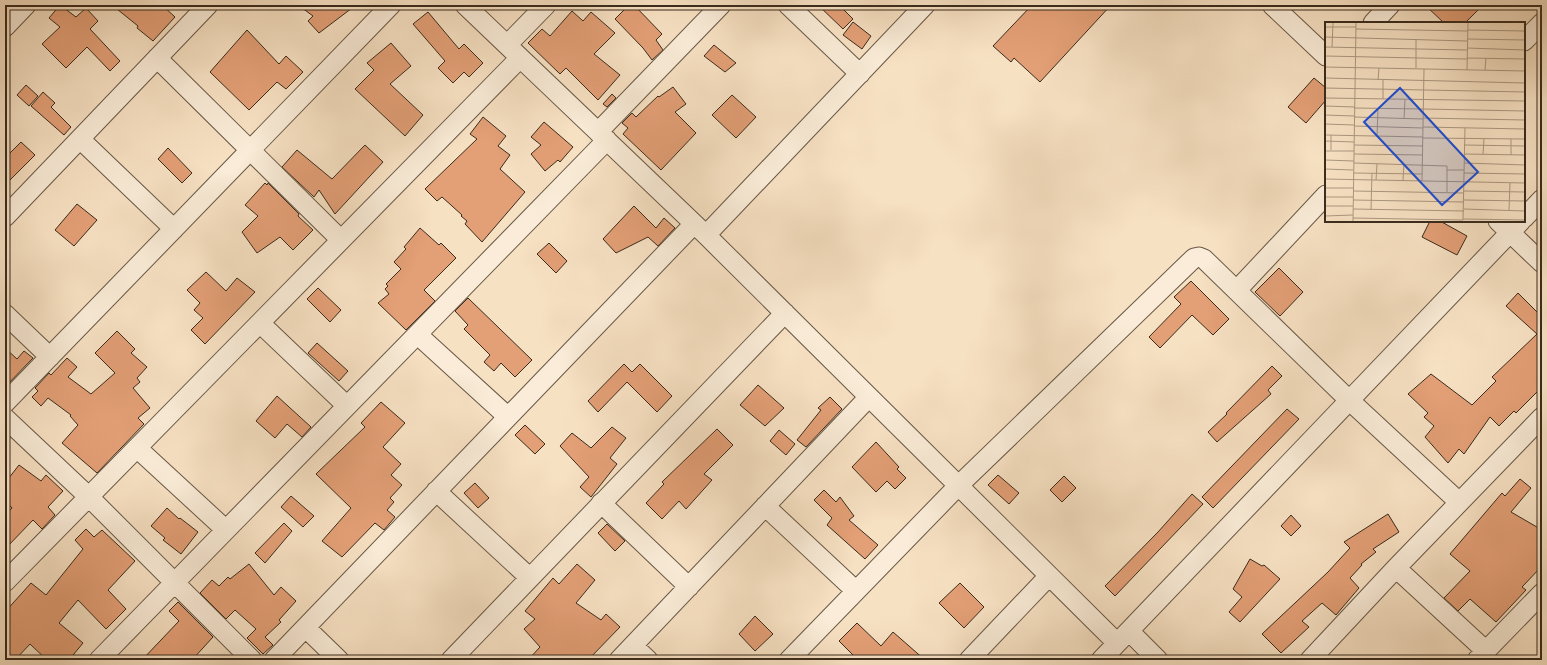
<svg xmlns="http://www.w3.org/2000/svg" width="1547" height="665" viewBox="0 0 1547 665" font-family="'IM FELL Great Primer',serif">
	<style>
		.building { fill: #e39f76; stroke: #392b1d }
		.lines { fill: none; stroke-linecap: round; stroke-linejoin: round }
		.minor-casing { stroke: #685846; stroke-width: 21 }
		.minor { stroke: #faecd8; stroke-width: 19 }
		.inset-road { fill: none; stroke: #ab9881; stroke-width: 1 }
		.view { fill: #1d4ed8; fill-opacity: 0.15; stroke: #1d4ed8; stroke-width: 2 }
		.inset-edge { fill: none; stroke: #392b1d; stroke-width: 2 }
	</style>
	<rect width="100%" height="100%" fill="#f7e1c3"/>
	<filter id="stains"><feTurbulence type="fractalNoise" baseFrequency=".005" numOctaves="4"/><feColorMatrix values="0 0 0 0 .2 0 0 0 0 .09 0 0 0 0 .02 0 0 0 .5 -.17"/></filter>
	<radialGradient id="worn" r=".72"><stop offset=".6" stop-color="#630" stop-opacity="0"/><stop offset="1" stop-color="#630" stop-opacity=".3"/></radialGradient>
	<path class="building" d="M60 5 76 17 86 8 98 21 90 29 120 61 110 71 87 47 66 68 42 44 60 27 49 18Z
		M112 5H162L175 17 153 41 137 28 138 26Z
		M298 5H356L319 33 308 21 313 16Z
		M629 5H634L662 34 656 40 663 50 652 60 643 48 615 19Z
		M818 5H839L853 19 843 29Z
		M1032 5H1111L1040 82 1014 58 1011 62 993 46Z
		M1425 5H1483L1465 23H1444Z
		M572 11 583 21 591 12 615 33 594 54 620 75 598 100 566 68 560 74 528 43 542 29 550 36Z
		M428 12 459 49 464 44 483 63 469 77 464 72 453 83 438 68 445 61 413 24Z
		M853 22 871 36 862 49 843 35Z
		M247 30 279 64 286 56 303 72 286 89 277 82 249 110 210 72Z
		M391 43 411 66 390 84 423 115 405 136 355 89 374 70 367 63Z
		M714 45 736 63 725 72 704 56Z
		M1314 78 1326 88V100L1306 123 1288 107Z
		M26 85 38 96 29 106 17 95Z
		M673 87 686 104 675 112 696 133 661 170 623 134 628 128 622 123 632 113 636 117 658 96 659 97Z
		M43 92 55 103 51 107 71 127 64 135 31 106Z
		M612 94 616 98 607 107 603 104Z
		M732 95 756 117 736 138 712 115Z
		M483 117 506 136 498 146 510 155 500 169 525 192 482 242 465 224 467 221 461 216 462 215 442 197 437 201 425 189 477 139 470 134Z
		M544 122 573 147 560 162 558 160 545 171 531 154 541 145 531 137Z
		M21 142 35 155 5 185V158Z
		M365 145 383 162 335 214 319 190 314 197 282 167 297 150 332 179Z
		M168 148 192 173 182 183 158 159Z
		M265 183 267 185 268 183 299 214 298 216 313 230 293 250 280 237 257 253 242 232 258 216 245 205Z
		M77 204 97 220 74 246 55 230Z
		M634 206 656 228 664 218 675 228 658 246 648 237 616 253 603 239Z
		M1430 221H1440L1467 236 1457 255 1422 237Z
		M420 228 439 245 441 243 456 258 424 290 435 301 406 330 378 303 389 294 385 289 388 286 386 284 401 269 394 262 406 249 404 247Z
		M549 243 567 261 556 273 537 254Z
		M1279 268 1303 292 1280 316 1255 292Z
		M206 272 226 291 237 278 255 292 205 344 191 330 203 318 194 310 200 303 187 290Z
		M1191 281 1229 319 1213 335 1192 315 1160 348 1149 337 1181 304 1174 297Z
		M318 288 341 310 330 322 307 299Z
		M1518 293 1542 317V387L1516 413 1514 411 1499 426 1490 417 1464 454 1459 449 1448 463 1425 437 1434 426 1424 417 1428 413 1408 394 1431 374 1472 405 1496 381 1492 377 1537 334 1506 306Z
		M468 298 532 360 515 377 501 363 494 371 484 362 490 355 464 329 468 325 455 311Z
		M117 331 135 349 131 353 147 367 137 378 140 382 133 388 150 408 138 418 144 424 97 473 62 443 78 425 70 416 71 415 48 398 41 406 32 397 38 391 35 388 49 373 51 375 67 358 77 367 68 377 91 394 115 373 95 353Z
		M317 343 348 371 339 381 308 353Z
		M5 348 17 359 24 351 33 358 5 387Z
		M624 364 632 372 640 364 672 396 657 412 627 382 598 412 588 401Z
		M1272 366 1282 376 1268 390 1271 394 1217 442 1208 432 1227 414 1226 413Z
		M758 385 784 408 765 426 740 405Z
		M277 396 311 427 302 437 287 424 275 438 256 421Z
		M830 397 842 409 806 447 797 440 821 410 818 408Z
		M381 402 405 423 383 447 401 464 391 475 402 485 390 498 394 502 387 510 395 517 384 530 375 523 342 557 322 541 351 508 316 474 365 427 361 423Z
		M1287 409 1299 419 1213 508 1202 497Z
		M525 425 545 444 535 454 515 435Z
		M612 427 626 438 610 458 617 464 591 497 580 487 589 477 560 446 572 433 591 448Z
		M717 429 733 445 704 474 712 480 686 509 679 501 662 519 646 503 664 484 662 482Z
		M779 430 795 444 786 455 770 441Z
		M876 442 899 467 897 469 906 478 895 489 887 481 876 492 852 467Z
		M19 465 41 481 46 475 63 491 48 507 55 515 42 529 33 520 5 549V515L12 508 5 500V483Z
		M998 475 1019 493 1009 504 988 485Z
		M1064 476 1076 488 1062 502 1050 490Z
		M1520 479 1531 488 1511 512 1542 530V566L1522 587 1526 590 1496 622 1470 599 1458 611 1444 598 1470 571 1450 554 1502 493 1505 496Z
		M475 483 489 498 478 508 464 493Z
		M824 490 836 502 840 497 854 516 849 520 878 545 865 559 827 525 832 518 814 500Z
		M1192 494 1203 504 1115 596 1105 586 1158 532Z
		M291 496 314 516 303 527 281 507Z
		M167 508 179 519 180 518 198 532 181 554 163 540 165 538 151 526Z
		M1388 514 1399 532 1373 549 1376 552 1361 564 1362 565 1350 578 1359 588 1336 615 1322 603 1302 621 1309 627 1281 653 1262 634 1328 572 1350 548 1344 542Z
		M1291 515 1301 526 1291 536 1281 526Z
		M284 523 292 531 265 563 255 553Z
		M607 524 625 541 615 551 598 533Z
		M86 529 94 537 102 530 135 561 108 590 126 609 106 629 78 600 59 623 83 643 69 660H47L30 644 15 660H5V612L31 583 46 595 83 549 75 540Z
		M1250 559 1262 566 1264 565 1280 579 1240 622 1229 612 1242 597 1233 589Z
		M249 564 274 595 281 587 296 601 279 620 281 622 265 637 273 645 263 654 247 638 256 629 235 610 226 619 200 593 212 580 219 586 228 577 230 579Z
		M577 564 595 580 576 603 601 620 606 614 620 627 588 660H528L540 647 524 629 535 619 525 611 553 578 559 584Z
		M960 583 984 607 964 628 939 603Z
		M178 602 213 637 192 660H142L179 621 169 611Z
		M755 616 773 634 755 651 739 634Z
		M857 623 881 646 893 632 925 660H858L839 641Z"/>
	<g class="lines">
		<g class="minor-casing">
			<path id="minor" d="M465 5 706 235 1117 643
				M788 5 860 74
				M1272 5 1326 56
				M1373 23 1390 5
				M5 27 26 5
				M1524 41 1542 23
				M507 45 546 5
				M157 58 341 240
				M598 132 721 5
				M80 139 174 229
				M5 217 208 5
				M1524 218 1542 199
				M1498 221 1542 263
				M706 235 925 5
				M1237 290 1326 195
				M5 314 50 357
				M260 323 347 406
				M418 335 508 417
				M5 403 391 5
				M5 418 89 497 252 660
				M137 448 226 530
				M436 491 530 578
				M601 503 689 587
				M765 506 856 591
				M1396 568 1486 651
				M5 582 520 58
				M306 628 339 660
				M1129 631 1158 660
				M633 646 648 660
				M99 660 607 140
				M274 660 694 224
				M451 660 785 313
				M619 660 869 397
				M789 660 958 486 1194 258 1199 257 1204 259 1349 400 1459 502
				M969 660 1049 576
				M1101 660 1521 221
				M1310 660 1396 568 1542 417
				M1477 660 1542 593"/>
		</g>
		<use href="#minor" class="minor"/>
	</g>
	<g transform="translate(1325 22)">
		<rect width="200" height="200" fill="#f7e1c3"/>
		<path class="inset-road" d="M0 5H31M31 7 143 9M143 8 200 9M0 15 142 19M142 17 200 18M0 25 142 28M7 25 8 1M142 26 200 28M0 34 142 37M142 36 200 37M0 45 200 49M91 46V18M142 48 143 1M160 48 161 36M0 56 200 61M53 58 54 46M0 66 200 70M0 76 200 79M58 77V58M0 84 30 85M29 86 98 87M98 87 200 89M0 93 29 94M29 95 98 97M98 96 200 98M79 97 80 78M0 102 29 103M29 104 98 106M98 105 200 107M0 113 98 115M52 114 53 87M98 116 200 117M0 119 29 120M29 123 98 124M139 123 200 124M6 128V113M0 129H29M29 132 98 133M139 132 200 133M158 132 159 117M186 133V117M0 138 29 139M29 141 122 144V170M139 141 200 143M0 147 28 148M122 148H139M28 151 97 152M139 151 200 152M0 157 200 161M51 158 52 142M78 158 79 142M97 159 99 47M0 166H28M28 169 139 171M139 169 200 170M0 175H28M28 178 139 180M139 178 200 179M0 184H28M28 187 139 189M139 187 200 189M46 188 47 151M184 188 185 161M0 194 28 193M28 196 138 198M138 197 200 198M138 198 140 106M28 199 31 1"/>
		<path class="view" d="M75 66 153 150 117 183 39 100Z"/>
		<rect width="200" height="200" class="inset-edge"/>
	</g>
	<rect width="1547" height="665" fill="none" stroke="#f7e1c3" stroke-width="20"/>
	<rect x="6" y="6" width="1535" height="653" fill="none" stroke="#392b1d" stroke-width="2"/>
	<rect x="10" y="10" width="1527" height="645" fill="none" stroke="#392b1d"/>
	<rect width="100%" height="100%" filter="url(#stains)"/>
	<rect width="100%" height="100%" fill="url(#worn)"/>
</svg>
